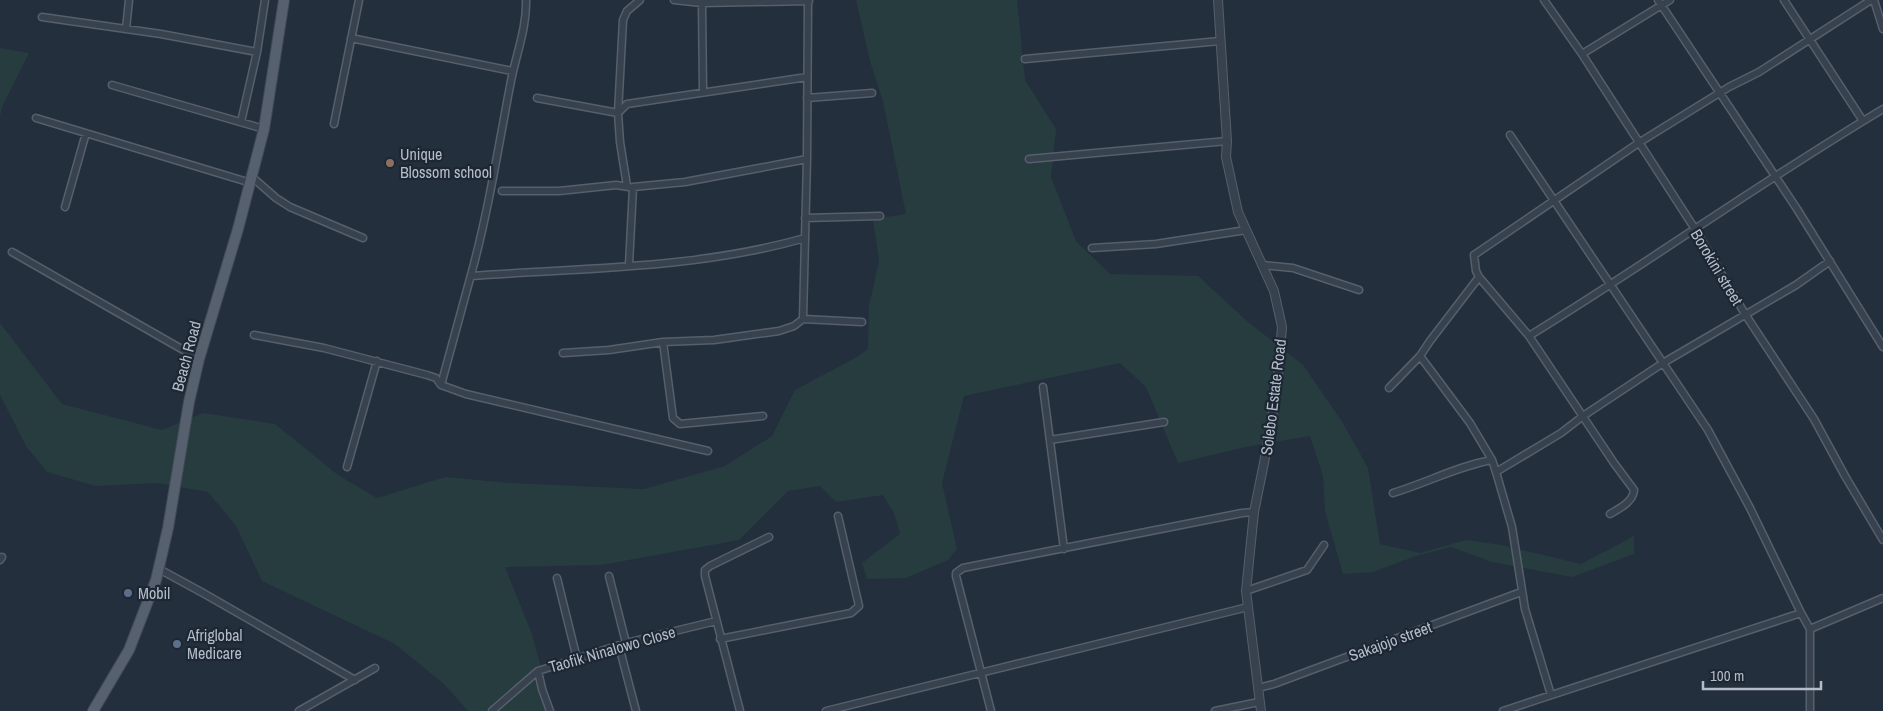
<svg xmlns="http://www.w3.org/2000/svg" width="1883" height="711" viewBox="0 0 1883 711" font-family="'Archivo Narrow',sans-serif">
	<style>
		.green { fill: #263c3f }
		.lines { fill: none; stroke-linecap: round; stroke-linejoin: round }
		.minor-casing { stroke: #565f6c; stroke-width: 9 }
		.tertiary-casing { stroke: #565f6c; stroke-width: 10 }
		.primary-casing { stroke: #414a57; stroke-width: 12 }
		.minor { stroke: #38414e; stroke-width: 6 }
		.tertiary { stroke: #38414e; stroke-width: 8 }
		.primary { stroke: #56606e; stroke-width: 10 }
		.education-dot { fill: #8d6e63; stroke: #1d2633; stroke-width: 2 }
		.service-dot { fill: #5c6f8a; stroke: #1d2633; stroke-width: 2 }
		.labels { text-anchor: middle; stroke-width: 4.5; stroke-linejoin: round; paint-order: stroke }
		.poi-label { font-size: 16px; fill: #b4bcc9; stroke: #1d2633; text-anchor: start }
		.street-label { font-size: 16px; fill: #b4bcc9; stroke: #1d2633 }
	</style>
	<rect width="100%" height="100%" fill="#242f3e"/>
	<path class="green" d="M856 0H1017L1025 80 1056 129 1051 177 1076 241 1110 274 1198 276 1247 321 1303 365 1343 423 1368 468 1380 544 1420 553 1466 540 1501 545 1581 564 1634 536V554L1572 577 1492 562 1451 547 1416 556 1373 572 1343 574 1325 511 1323 476 1310 436 1250 446 1178 463 1146 387 1120 363 964 396 942 483 957 549 948 560 906 578 867 579 862 563 900 534 894 513 883 495 836 502 820 486 788 491 739 540 601 565 505 567 532 634 553 711H468L444 684 395 644 262 581 236 526 208 492 157 483 96 486 47 472 26 446 0 395V323L62 404 162 430 203 413 275 424 338 475 377 498 445 477 510 483 644 489 725 466 772 436 795 390 857 357 868 349 869 306 879 261 873 219 906 214 883 101 870 61Z
		M0 48 29 53 2 107 0 116Z"/>
	<g class="lines">
		<g class="minor-casing">
			<path id="minor" d="M674 0 702 3 809 1
				M1544 0 1582 54 1695 229 1745 314 1814 419 1845 476 1883 540
				M1658 0 1797 209 1883 347
				M1784 0 1863 121
				M1874 0 1883 29
				M702 3 703 92
				M42 17 161 34 257 52
				M126 29 129 0
				M351 38 512 71
				M1582 54 1670 0
				M1025 59 1220 41
				M112 85 264 129
				M537 98 618 113 623 20 627 11 640 0
				M807 98 872 93
				M36 118 251 183
				M241 122 257 52 265 0
				M334 124 359 0
				M1510 135 1708 430 1750 508 1801 613 1810 629V711
				M1029 159 1227 141
				M252 177 276 198 290 207 363 238
				M627 186 620 142 618 113 627 104 807 77
				M502 191H559L616 185 629 187
				M65 207 86 133
				M805 218 880 216
				M1092 248 1156 244 1246 230
				M12 252 199 359
				M629 265 633 187 685 182 807 159
				M1262 265 1293 268 1359 290
				M471 276C582 268 697 269 805 238
				M803 319 862 322
				M254 335 324 348 427 375 436 378 441 385 466 394 708 451
				M1529 336C1648 263 1762 181 1883 109
				M663 342 673 418 680 424 763 416
				M563 353 609 350 663 342 714 340 779 331 794 326 803 319 807 159 808 0
				M1420 356 1470 423 1492 460 1496 472 1512 527 1525 609 1551 695
				M441 385C451 348 461 312 471 275 488 213 498 149 510 86 515 57 527 29 526 0
				M1043 387 1064 549
				M1389 388 1420 356 1430 341 1479 277
				M1050 440 1164 422
				M347 467 377 361
				M1496 472 1561 433 1583 416 1663 363 1796 285 1830 261
				M1393 493C1426 483 1458 466 1492 460
				M1610 514C1620 508 1633 502 1634 490L1614 463 1529 336 1479 277 1476 271 1474 255 1640 142 1729 87 1759 72 1871 0
				M0 560 2 557
				M159 569 203 593 355 680
				M609 576 626 643
				M557 578 577 659
				M1246 591 1307 570 1324 545
				M1810 629 1883 598
				M720 639 851 613 859 606 838 516
				M619 646 636 711
				M538 671 542 689 550 711
				M1258 688 1274 684 1521 592
				M299 711 375 668
				M492 711 538 671 626 643 716 621
				M740 711 705 576V570L710 566 769 537
				M826 711 1248 607
				M991 711 956 576V573L963 568C1056 549 1149 531 1242 513L1254 512
				M1215 711 1259 702
				M1503 711 1801 613"/>
		</g>
		<g class="tertiary-casing">
			<path id="tertiary" d="M1218 0 1227 141 1226 157 1238 212 1274 291 1282 327 1277 389 1264 463 1254 512 1246 591 1261 711"/>
		</g>
		<g class="primary-casing">
			<path id="primary" d="M93 711 129 650 156 580 168 528 189 402 199 359 238 229 264 129 284 0"/>
		</g>
		<use href="#minor" class="minor"/>
		<use href="#tertiary" class="tertiary"/>
		<use href="#primary" class="primary"/>
	</g>
	<circle class="education-dot" cx="390" cy="163" r="5"/>
	<g class="service-dot">
		<circle cx="128" cy="593" r="5"/>
		<circle cx="177" cy="644" r="5"/>
	</g>
	<g class="labels">
		<g class="poi-label">
			<text x="400" y="160">Unique<tspan x="400" dy="18">Blossom school</tspan></text>
			<text x="138" y="599">Mobil</text>
			<text x="187" y="641">Afriglobal<tspan x="187" dy="18">Medicare</tspan></text>
		</g>
		<g class="street-label">
			<text transform="translate(1717 267) rotate(59)" y="6">Borokini street</text>
			<text transform="translate(186 356) rotate(-75)" y="6">Beach Road</text>
			<text transform="translate(1273 397) rotate(-83)" y="6">Solebo Estate Road</text>
			<text transform="translate(1390 641) rotate(-20)" y="6">Sakajojo street</text>
			<text transform="translate(612 649) rotate(-16)" y="6">Taofik Ninalowo Close</text>
		</g>
	</g>
	<path d="M1703 681v8h118v-8" fill="none" stroke="#b4bcc9" stroke-width="2.5"/>
	<text x="1710" y="681" font-size="15" fill="#b4bcc9" stroke="#1d2633" stroke-width="4" paint-order="stroke">100 m</text>
</svg>
